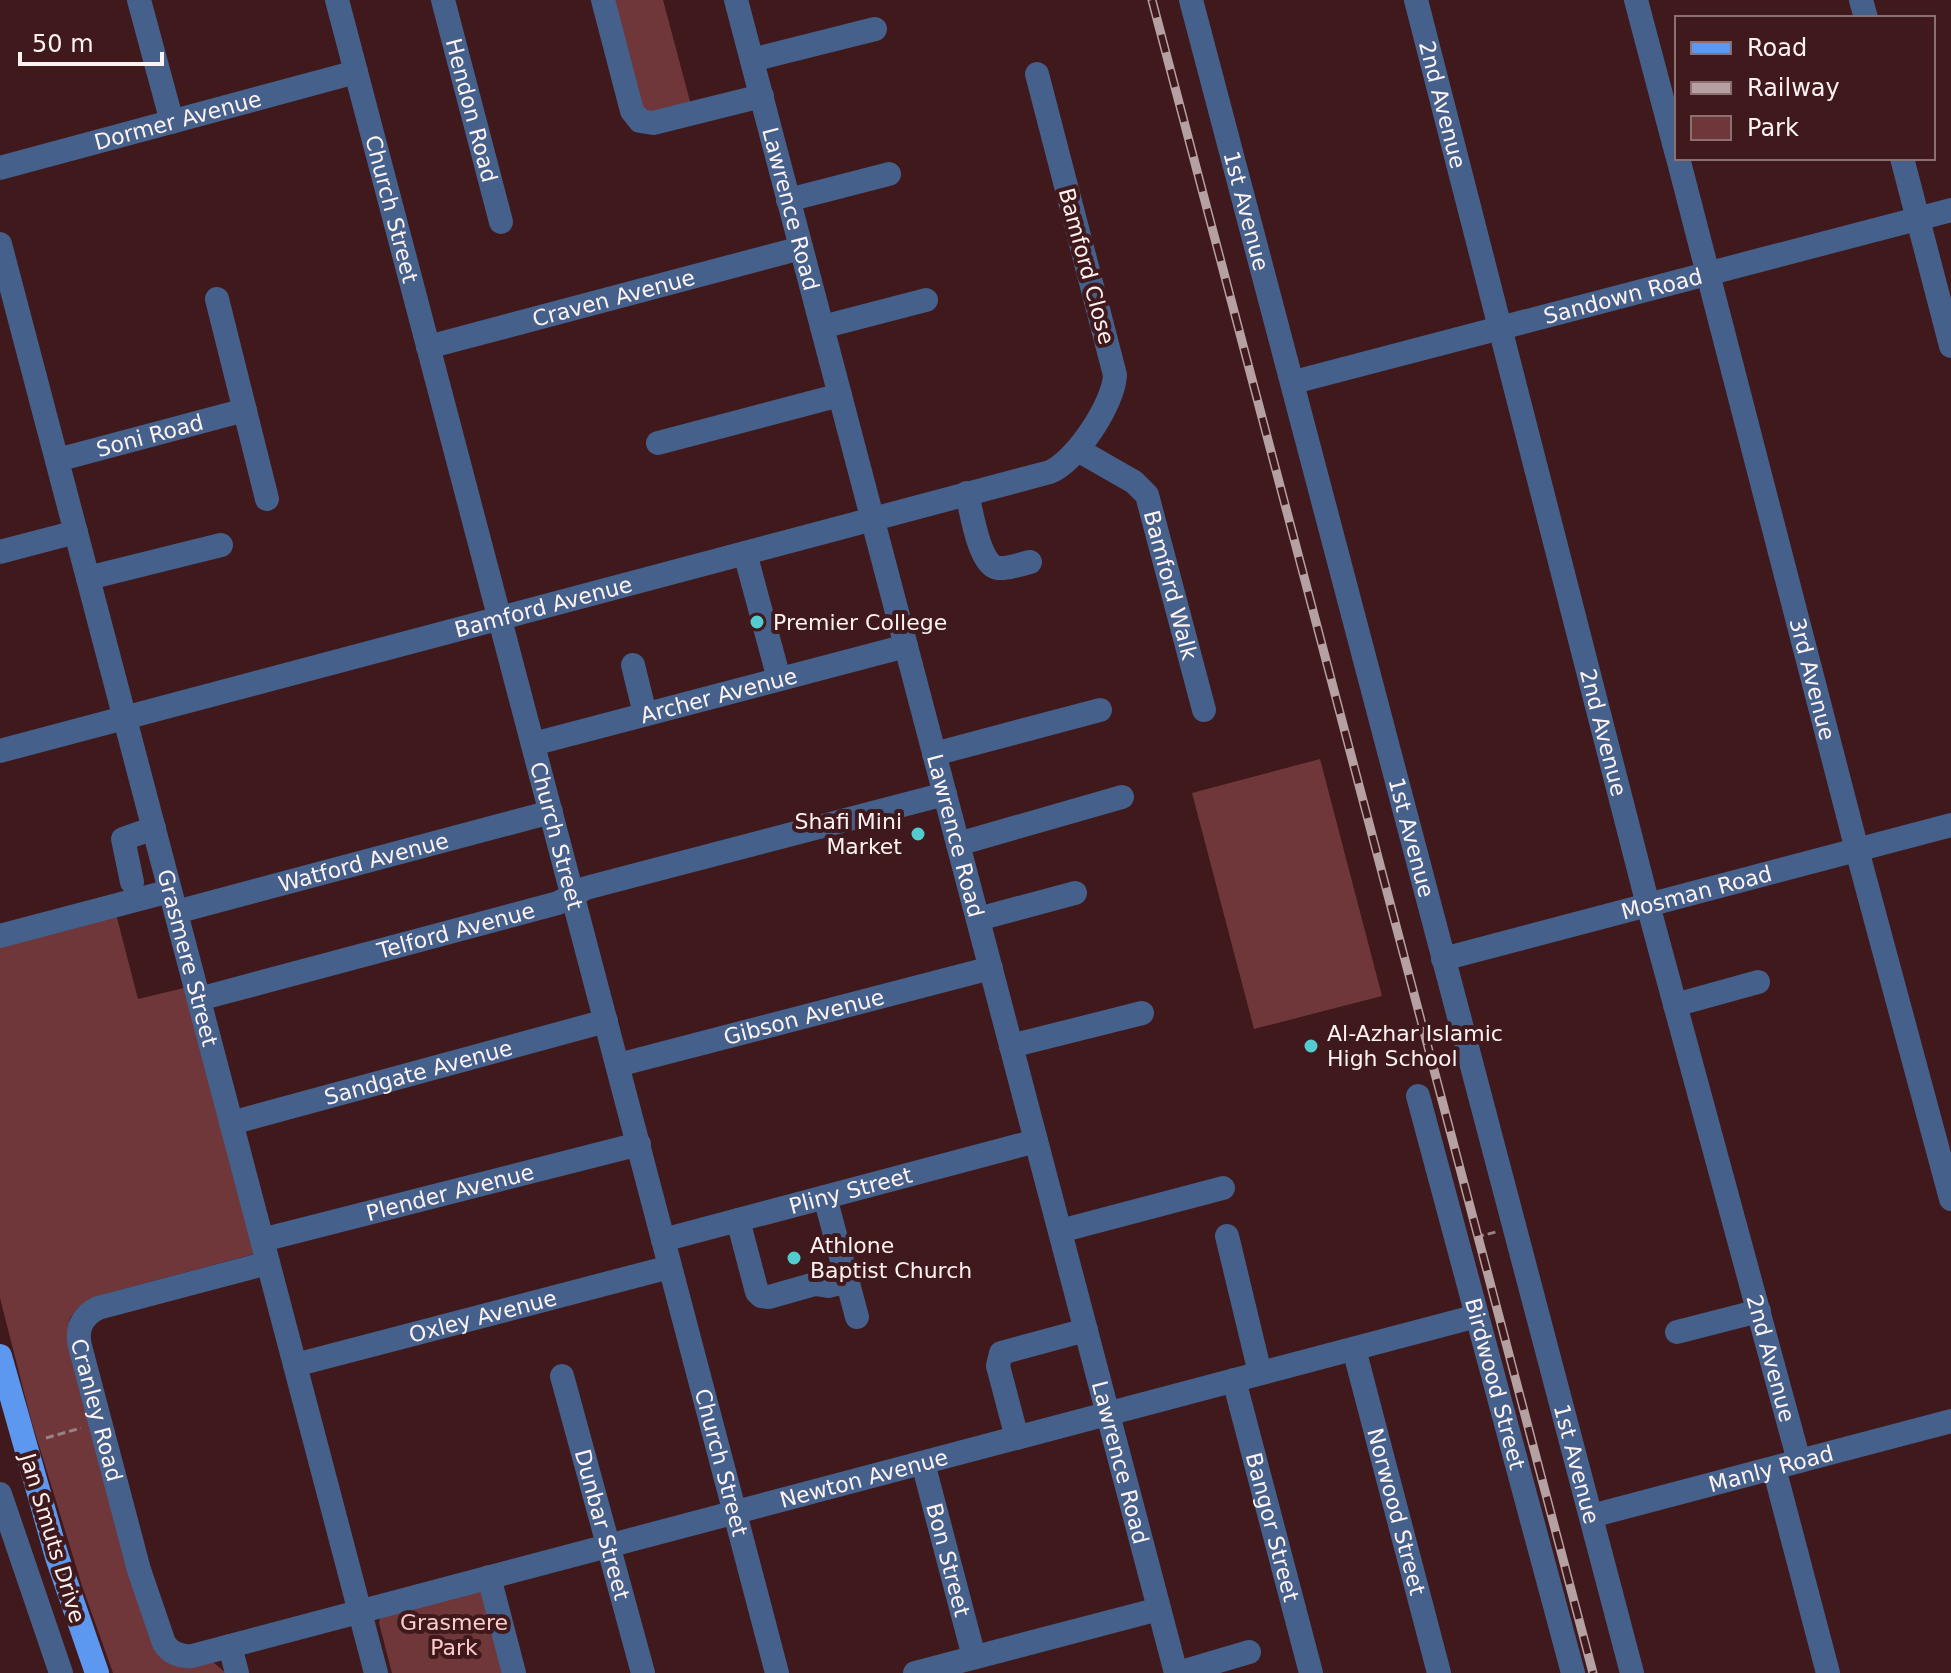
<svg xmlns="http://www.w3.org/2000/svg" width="1951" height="1673" viewBox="0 0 1951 1673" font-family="'DejaVu Sans',sans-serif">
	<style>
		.green { fill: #6f373a }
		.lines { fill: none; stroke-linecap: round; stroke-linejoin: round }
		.path { stroke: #9a8182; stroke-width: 3; stroke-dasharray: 8 4; stroke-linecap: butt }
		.minor { stroke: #44608b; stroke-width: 24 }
		.major { stroke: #5c98f0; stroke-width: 24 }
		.rail-casing { stroke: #b6a1a2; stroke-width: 9 }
		.rail { stroke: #3f191b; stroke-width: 6; stroke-dasharray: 18; stroke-linecap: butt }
		.poi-dot { fill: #52ccd0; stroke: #3f191b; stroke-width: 3 }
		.labels { text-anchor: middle; stroke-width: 8; stroke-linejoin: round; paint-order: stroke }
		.street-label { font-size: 22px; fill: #fdf2f2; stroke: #3f191b }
		.poi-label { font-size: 22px; fill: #fdf2f2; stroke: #3f191b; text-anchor: start }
		.park-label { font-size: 22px; fill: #fccbcb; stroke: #3f191b }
	</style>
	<rect width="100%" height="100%" fill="#3f191b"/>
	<path class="green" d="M612 0H663L691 105 654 114 640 107Z
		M1320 759 1382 996 1254 1029 1192 793Z
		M116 914 138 999 188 987 258 1253 105 1294 78 1308 70 1318 68 1329 157 1648 214 1663 226 1673H113L82 1586 30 1416 0 1298V945Z
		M480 1589 506 1673H392L379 1623 380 1618Z"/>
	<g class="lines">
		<path class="path" d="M1476 1237 1496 1232
			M46 1438 81 1428"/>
		<g class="minor">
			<path d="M139 0 172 122"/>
			<path id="s1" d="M337 0 777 1673"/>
			<path id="s2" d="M443 0 501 222"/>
			<path d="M603 0 632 111 640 121 653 123 762 96"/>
			<path id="s3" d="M736 0 1176 1673"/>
			<path id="s4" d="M1191 0 1632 1673"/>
			<path id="s5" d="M1416 0 1648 905 1799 1461"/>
			<path d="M1636 0 1677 155"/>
			<path d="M1861 0 1866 18"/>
			<path d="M752 60 875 29"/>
			<path id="s6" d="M1678 158 1857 850 1951 1199"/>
			<path d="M1902 158 1951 346"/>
			<path id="s7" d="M0 168 356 72"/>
			<path d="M788 200 889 174"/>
			<path id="s8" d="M0 244 376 1673"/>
			<path d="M217 299 267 499"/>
			<path d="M822 327 926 300"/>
			<path id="s9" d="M428 347 801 248"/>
			<path id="s10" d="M1294 382 1951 210"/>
			<path d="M658 443 840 395"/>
			<path id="s11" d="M1078 450 1134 482 1147 495 1204 710"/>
			<path id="s12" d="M57 460 245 410"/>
			<path d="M967 493C971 509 979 566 998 568 1008 569 1021 564 1030 562"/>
			<path d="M0 552 76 532"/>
			<path d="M745 553 779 679"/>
			<path d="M88 578 221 545"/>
			<path d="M633 665 645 714"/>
			<path id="s13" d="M533 744 906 646"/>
			<path id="s14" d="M0 751 1050 472C1076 461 1114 403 1115 375L1037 74"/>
			<path d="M934 754 1100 710"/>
			<path d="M958 844 1122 797"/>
			<path d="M132 882 123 839 154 828"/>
			<path id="s15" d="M176 912 551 812"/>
			<path d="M978 919 1075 893"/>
			<path d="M0 936 170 891"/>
			<path id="s16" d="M1443 959 1951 825"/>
			<path id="s17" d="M199 999 558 903 586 888 945 794"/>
			<path d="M1675 1005 1758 982"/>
			<path d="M1011 1046 1142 1013"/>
			<path id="s18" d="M618 1065 991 968"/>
			<path id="s19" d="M1418 1096 1573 1673"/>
			<path id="s20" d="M231 1123 606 1021"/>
			<path d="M825 1197 857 1317"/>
			<path d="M738 1220 757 1292 761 1296 769 1297 815 1284 828 1286 848 1281"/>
			<path d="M1060 1231 1223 1188"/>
			<path d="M1227 1236 1260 1373"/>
			<path id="s21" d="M262 1240 639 1144"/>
			<path id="s22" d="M663 1240 1036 1141"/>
			<path id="s23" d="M268 1263 98 1308C82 1316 76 1329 80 1346L139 1570 164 1643C170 1653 180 1657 192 1656L1477 1316"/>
			<path d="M1677 1332 1759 1311"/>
			<path id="s24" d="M1354 1349 1439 1673"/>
			<path id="s25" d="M295 1365 670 1267"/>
			<path id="s26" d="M562 1376 643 1673"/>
			<path id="s27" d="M1234 1380 1311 1673"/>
			<path d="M1017 1438 998 1366 1001 1353 1086 1330"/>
			<path id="s28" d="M923 1463 974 1657"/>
			<path d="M1774 1468 1828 1673"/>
			<path d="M0 1494 61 1673"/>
			<path id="s29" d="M1591 1516 1951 1421"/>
			<path d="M489 1577 514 1673"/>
			<path d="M230 1646 237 1673"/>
			<path d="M915 1673 1159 1609"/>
			<path d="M1178 1673 1249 1652"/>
		</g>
		<path class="major" d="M0 1356 57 1557 97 1673"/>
		<g class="rail-casing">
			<path id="rail" d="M1152 0 1593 1673"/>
		</g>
		<use href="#rail" class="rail"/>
	</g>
	<g class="poi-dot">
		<circle cx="757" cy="622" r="8"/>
		<circle cx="918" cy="834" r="8"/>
		<circle cx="1311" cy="1046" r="8"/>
		<circle cx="794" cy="1258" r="8"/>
	</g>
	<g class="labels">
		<g class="street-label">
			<text dy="8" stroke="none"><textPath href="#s5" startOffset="108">2nd Avenue</textPath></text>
			<text dy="8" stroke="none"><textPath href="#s2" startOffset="114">Hendon Road</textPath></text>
			<text dy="8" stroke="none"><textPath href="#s7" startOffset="184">Dormer Avenue</textPath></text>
			<text dy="8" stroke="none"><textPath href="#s1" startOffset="216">Church Street</textPath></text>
			<text dy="8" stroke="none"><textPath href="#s3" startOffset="216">Lawrence Road</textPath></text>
			<text dy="8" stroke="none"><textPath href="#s4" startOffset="218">1st Avenue</textPath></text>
			<text transform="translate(1087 266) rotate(75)" y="8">Bamford Close</text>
			<text dy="8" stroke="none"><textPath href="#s9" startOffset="192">Craven Avenue</textPath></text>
			<text dy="8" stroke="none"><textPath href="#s10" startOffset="340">Sandown Road</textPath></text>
			<text dy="8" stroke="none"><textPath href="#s12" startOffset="96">Soni Road</textPath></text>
			<text dy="8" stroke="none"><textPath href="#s11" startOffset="176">Bamford Walk</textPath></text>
			<text dy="8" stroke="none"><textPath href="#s14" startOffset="562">Bamford Avenue</textPath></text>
			<text dy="8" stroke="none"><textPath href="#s6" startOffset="538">3rd Avenue</textPath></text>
			<text dy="8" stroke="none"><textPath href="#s13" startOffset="192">Archer Avenue</textPath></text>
			<text dy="8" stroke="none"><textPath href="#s5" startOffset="756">2nd Avenue</textPath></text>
			<text dy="8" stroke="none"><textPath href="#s1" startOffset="864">Church Street</textPath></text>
			<text dy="8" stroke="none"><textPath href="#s3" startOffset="864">Lawrence Road</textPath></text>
			<text dy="8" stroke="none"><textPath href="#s4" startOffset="866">1st Avenue</textPath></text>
			<text dy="8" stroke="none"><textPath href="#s15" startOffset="194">Watford Avenue</textPath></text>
			<text dy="8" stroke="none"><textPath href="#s16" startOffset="262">Mosman Road</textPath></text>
			<text dy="8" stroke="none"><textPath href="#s17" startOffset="266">Telford Avenue</textPath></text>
			<text dy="8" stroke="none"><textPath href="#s8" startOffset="738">Grasmere Street</textPath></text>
			<text dy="8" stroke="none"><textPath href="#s18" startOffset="192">Gibson Avenue</textPath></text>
			<text dy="8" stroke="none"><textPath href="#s20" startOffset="194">Sandgate Avenue</textPath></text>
			<text dy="8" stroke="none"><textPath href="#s22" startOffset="194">Pliny Street</textPath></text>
			<text dy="8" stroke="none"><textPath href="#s21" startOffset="194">Plender Avenue</textPath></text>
			<text dy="8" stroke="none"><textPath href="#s25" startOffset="194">Oxley Avenue</textPath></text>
			<text dy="8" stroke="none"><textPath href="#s5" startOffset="1404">2nd Avenue</textPath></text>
			<text dy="8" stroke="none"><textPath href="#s19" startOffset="298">Birdwood Street</textPath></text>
			<text dy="8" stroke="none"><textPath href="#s23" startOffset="288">Cranley Road</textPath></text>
			<text dy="8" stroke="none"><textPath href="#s1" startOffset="1512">Church Street</textPath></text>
			<text dy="8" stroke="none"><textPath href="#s3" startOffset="1512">Lawrence Road</textPath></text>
			<text dy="8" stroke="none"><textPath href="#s4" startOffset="1514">1st Avenue</textPath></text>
			<text dy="8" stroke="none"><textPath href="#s29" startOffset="186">Manly Road</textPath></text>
			<text dy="8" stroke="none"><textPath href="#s23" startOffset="1258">Newton Avenue</textPath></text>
			<text dy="8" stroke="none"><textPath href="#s24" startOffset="168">Norwood Street</textPath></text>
			<text dy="8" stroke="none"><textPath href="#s26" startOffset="154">Dunbar Street</textPath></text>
			<text dy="8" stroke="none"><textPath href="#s27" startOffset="152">Bangor Street</textPath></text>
			<text transform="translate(53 1538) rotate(73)" y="8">Jan Smuts Drive</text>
			<text dy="8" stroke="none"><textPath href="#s28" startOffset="100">Bon Street</textPath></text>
		</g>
		<g class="poi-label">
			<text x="773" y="630">Premier College</text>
			<text x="902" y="829" text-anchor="end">Shafi Mini<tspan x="902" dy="25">Market</tspan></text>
			<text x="1327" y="1041">Al-Azhar Islamic<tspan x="1327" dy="25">High School</tspan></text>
			<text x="810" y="1253">Athlone<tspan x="810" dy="25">Baptist Church</tspan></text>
		</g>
		<g class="park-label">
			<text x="454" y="1630">Grasmere<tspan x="454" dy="25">Park</tspan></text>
		</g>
	</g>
	<rect x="1675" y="16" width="260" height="144" fill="#3f191b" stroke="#8b7071" stroke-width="2"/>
	<rect x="1691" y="42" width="40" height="12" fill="#5c98f0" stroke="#8b7071" stroke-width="2"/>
	<text x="1747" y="56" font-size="24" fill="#fdf2f2">Road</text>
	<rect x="1691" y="82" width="40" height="12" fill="#b6a1a2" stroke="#8b7071" stroke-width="2"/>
	<text x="1747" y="96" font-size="24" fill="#fdf2f2">Railway</text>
	<rect x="1691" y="116" width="40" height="24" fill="#6f373a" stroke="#8b7071" stroke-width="2"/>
	<text x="1747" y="136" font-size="24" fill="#fdf2f2">Park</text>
	<path d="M20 52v12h142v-12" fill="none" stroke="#fdf2f2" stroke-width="4"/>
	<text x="32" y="52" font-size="24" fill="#fdf2f2" stroke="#3f191b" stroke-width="6" paint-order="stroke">50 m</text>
</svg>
